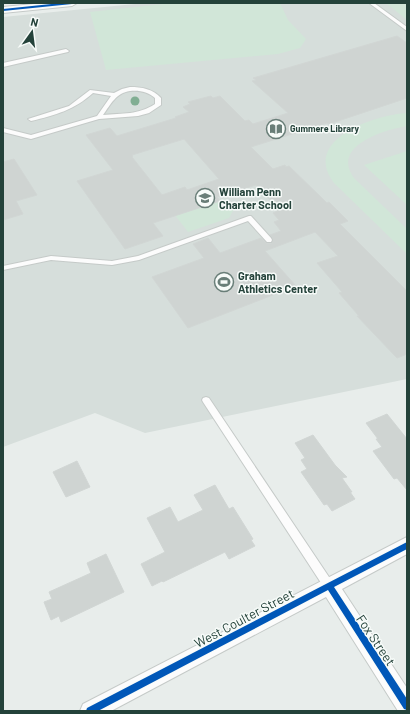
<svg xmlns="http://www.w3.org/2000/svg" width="410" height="714" viewBox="0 0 410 714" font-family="Barlow,sans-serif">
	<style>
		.built { fill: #d6dedb }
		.green { fill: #d1e6d8 }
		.building { fill: #cfd4d2; stroke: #d1d6d4; fill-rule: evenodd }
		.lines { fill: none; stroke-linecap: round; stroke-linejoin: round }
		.lane-casing { stroke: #c5cac8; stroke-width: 2 }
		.street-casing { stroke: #c5cac8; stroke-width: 2 }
		.lane { fill: #fcfcfc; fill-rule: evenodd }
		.street { fill: #fcfcfc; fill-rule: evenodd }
		.cycleway-casing { stroke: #f7fbf9; stroke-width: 2 }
		.cycleway { fill: #0057b8; fill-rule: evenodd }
		.tree { fill: #81ae93 }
		.labels { text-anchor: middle; stroke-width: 3; stroke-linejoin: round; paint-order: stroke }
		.far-poi-label { font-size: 9px; font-weight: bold; fill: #24423a; stroke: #f7fbf9; text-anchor: start }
		.poi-label { font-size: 11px; font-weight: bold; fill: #24423a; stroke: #f7fbf9; text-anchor: start }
		.near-street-label { font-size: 13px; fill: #24423a; stroke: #f7fbf9 }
	</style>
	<rect width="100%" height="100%" fill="#e8edeb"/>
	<path class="built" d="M145 3H407V379L145 433 95 413 3 447V17Z"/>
	<path class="green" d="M172 3H280L288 20 306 39 300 48 278 54 106 70 90 12Z
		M386 3H407V20Z
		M407 113V126C383 130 329 147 355 179L407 229V254L334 183C301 140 374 115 407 113Z
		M407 151V205L364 165Z
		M225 199 234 209 229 218 188 232 175 215Z"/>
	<path class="building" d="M397 36 407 43V98L329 124 327 123 251 147 273 169 285 165 286 167 289 166 327 203 329 202 348 221 340 224 407 291V354L397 358 357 316H359L339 293 342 292 317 263 338 256 315 232 265 251 296 286 188 328 152 277 204 258 193 244 208 238 220 253 261 238 266 243 271 244 273 239 270 235 281 231 274 222 279 220 273 213 280 210 256 185 217 197 220 201 153 223 163 236 125 249 77 181 113 170 86 135 110 128 117 136 176 118 175 117 189 112 183 107 190 104 188 102 211 96 213 98 220 96 245 121 249 120 253 124 288 113 252 81 256 80 253 78ZM184 139 219 179 187 190 185 187 162 195 132 157 133 156 132 155Z
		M14 159 37 195 16 201 23 214 3 220V162Z
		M387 414 407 439V490L397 478 394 479 373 451 382 447 376 439H378L366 423Z
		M313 435 335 465 347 477 342 478 352 492H350L355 499 332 511 327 504 324 505 301 472 307 469 301 460 305 458 295 443Z
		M77 461 90 487 66 497 53 472Z
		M215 485 229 509 233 507 253 539 251 540 255 546 229 559 225 552 163 582 162 581 152 586 141 564 165 552 147 518 170 507 178 522 203 510 194 495Z
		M106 554 124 592 61 622 59 616 51 620 44 602 52 599 49 592 91 573 87 563Z"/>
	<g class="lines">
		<g class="lane-casing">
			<path id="lane" d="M369 3H374L407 27V31Z
				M66 49 69 51 68 52 3 67V63Z
				M130 87C142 87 153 89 161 98V105L149 113 138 116 99 119 31 139 3 132V128L31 135 97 116 111 96 93 93C74 110 56 115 31 121L28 119 69 106 90 90 114 93 122 89ZM130 91C140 90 148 92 155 98V104C138 115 123 113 103 115 111 104 116 93 130 91Z
				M249 216H251L271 238 272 240 271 242H267L248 221 139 260 112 265 51 260 3 270V266L51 256 112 261 138 256Z
				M206 397 209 398 333 583 334 586 333 589 329 591 325 589 203 402 202 400 203 398Z"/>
		</g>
		<g class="street-casing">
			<path id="street" d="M44 3H77L72 6 3 13V7Z
				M407 537V554L342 589 407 688V711H398L326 597 111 711H80L83 704Z"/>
		</g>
		<use href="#lane" class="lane"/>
		<use href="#street" class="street"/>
		<g class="cycleway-casing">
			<path id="cycleway" d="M61 3H74L72 4 3 11V9Z
				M407 542V549L334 587 407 699V710L404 709 328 590 98 711H86L87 708Z"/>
		</g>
		<use href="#cycleway" class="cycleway"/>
	</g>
	<circle class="tree" cx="135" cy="101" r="4.5"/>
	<defs>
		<g id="library-ring" transform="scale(1)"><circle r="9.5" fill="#f7fbf9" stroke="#697e78" stroke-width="1.5"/><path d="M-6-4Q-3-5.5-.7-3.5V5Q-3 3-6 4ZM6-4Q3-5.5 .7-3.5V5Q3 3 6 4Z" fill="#697e78"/></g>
		<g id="school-ring" transform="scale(1)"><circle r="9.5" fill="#f7fbf9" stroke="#697e78" stroke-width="1.5"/><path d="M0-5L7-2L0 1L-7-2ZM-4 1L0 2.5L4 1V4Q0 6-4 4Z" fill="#697e78"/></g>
		<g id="stadium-ring" transform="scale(1)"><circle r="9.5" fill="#f7fbf9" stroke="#697e78" stroke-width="1.5"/><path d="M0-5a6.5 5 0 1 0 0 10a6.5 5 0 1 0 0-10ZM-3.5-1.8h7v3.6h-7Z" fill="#697e78"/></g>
	</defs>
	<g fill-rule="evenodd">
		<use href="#library-ring" x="276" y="129"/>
		<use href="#school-ring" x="205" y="198"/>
		<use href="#stadium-ring" x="224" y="282"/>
	</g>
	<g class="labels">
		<g class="far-poi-label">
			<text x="290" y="132">Gummere Library</text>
		</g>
		<g class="poi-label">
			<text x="219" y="196">William Penn<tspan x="219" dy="13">Charter School</tspan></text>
			<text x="238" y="280">Graham<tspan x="238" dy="13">Athletics Center</tspan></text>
		</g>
		<g class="near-street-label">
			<text transform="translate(244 618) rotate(-28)" y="5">West Coulter Street</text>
			<text transform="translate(376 640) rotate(56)" y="5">Fox Street</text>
		</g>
	</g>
	<rect width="410" height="714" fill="none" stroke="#24423a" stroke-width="8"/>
	<g transform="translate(32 32) rotate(14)" stroke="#f7fbf9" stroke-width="3" paint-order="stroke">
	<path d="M0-3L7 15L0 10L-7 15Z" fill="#24423a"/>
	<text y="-6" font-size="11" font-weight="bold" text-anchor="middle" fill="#24423a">N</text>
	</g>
</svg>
